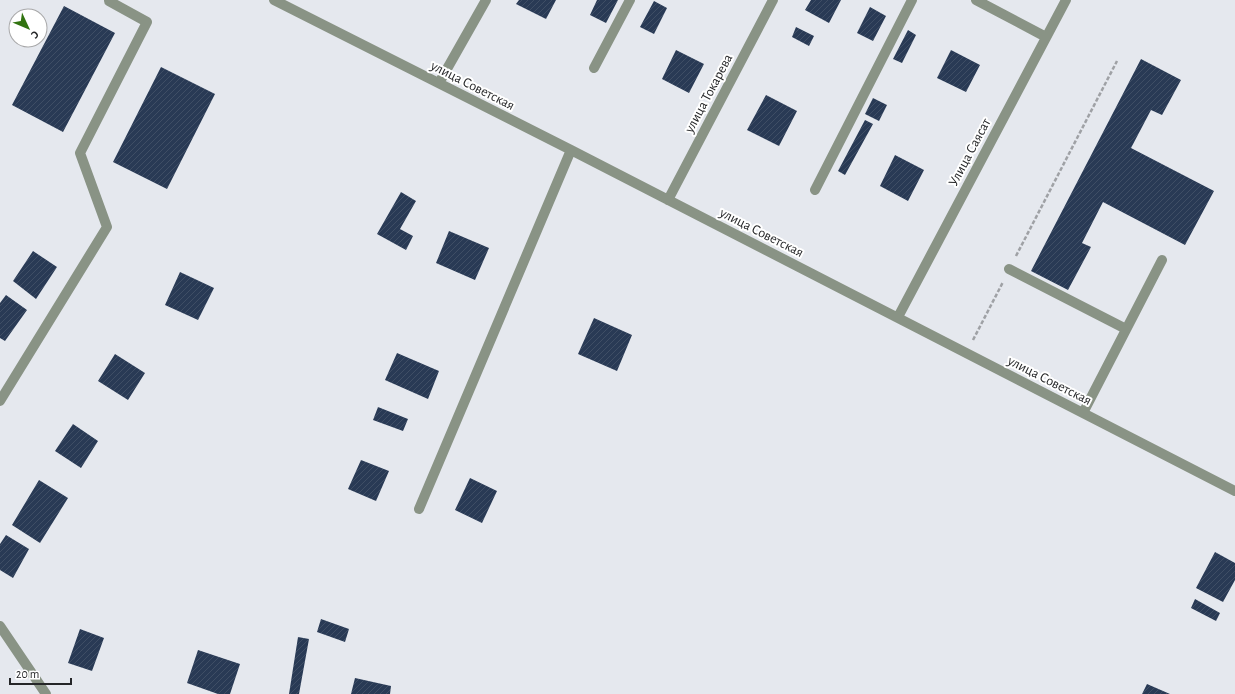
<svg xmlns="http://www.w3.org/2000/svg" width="1235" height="694" viewBox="0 0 1235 694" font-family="'Alegreya Sans',sans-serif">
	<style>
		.building { fill: url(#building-hatch) }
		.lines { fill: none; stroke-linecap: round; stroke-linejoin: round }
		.path { stroke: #9fa1a5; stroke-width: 2.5; stroke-dasharray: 4 2; stroke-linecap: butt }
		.minor { stroke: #899385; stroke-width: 10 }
		.labels { text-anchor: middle; stroke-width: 4; stroke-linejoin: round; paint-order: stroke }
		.street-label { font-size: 14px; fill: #252628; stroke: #fff }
	</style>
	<defs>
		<pattern id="building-hatch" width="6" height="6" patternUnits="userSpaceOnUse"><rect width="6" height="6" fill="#293a55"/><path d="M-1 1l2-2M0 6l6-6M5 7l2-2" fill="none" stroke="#3f4e65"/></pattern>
	</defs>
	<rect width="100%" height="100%" fill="#e5e8ee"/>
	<path class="building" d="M519 0H556L546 19 516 4Z
		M597 0H618L606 23 590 15Z
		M811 0H841L829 23 805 10Z
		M654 1 667 8 654 34 640 27Z
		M64 6 115 33 63 132 12 105Z
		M870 7 886 16 873 41 857 33Z
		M796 27 814 36 809 46 792 37Z
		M908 30 916 35 902 63 893 59Z
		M676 50 704 64 689 93 662 79Z
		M951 50 980 65 966 92 937 78Z
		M1141 59 1181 80 1162 115 1151 110 1131 148 1214 191 1185 245 1103 202 1082 243 1091 247 1068 290 1031 271Z
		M161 67 215 94 167 189 113 162Z
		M766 95 797 111 779 146 747 130Z
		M873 98 887 105 879 121 865 114Z
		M865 120 873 124 845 175 838 171Z
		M895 155 924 170 908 201 880 186Z
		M401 192 416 201 400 229 413 236 406 250 377 234Z
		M449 231 489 248 475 280 436 263Z
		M33 251 57 267 36 299 13 281Z
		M180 272 214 288 198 320 165 305Z
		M6 295 27 310 5 341 0 338V303Z
		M594 318 632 335 617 371 578 354Z
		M397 353 439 371 428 399 385 380Z
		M115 354 145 373 128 400 98 381Z
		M378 407 408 419 403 431 373 420Z
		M73 424 98 441 81 468 55 451Z
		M361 460 389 471 376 501 348 489Z
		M470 478 497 491 482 523 455 510Z
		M39 480 68 498 40 543 12 525Z
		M6 535 29 549 13 578 0 570V544Z
		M1215 552 1235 563V580L1223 602 1196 588Z
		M1195 599 1220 613 1216 621 1191 608Z
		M321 619 349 629 345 642 317 632Z
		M80 629 104 638 92 671 68 663Z
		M298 637 309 639 299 694H289Z
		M198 650 240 664 230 694H218L187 683Z
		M355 678 391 686 390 694H351Z
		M1147 684 1170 694H1142Z"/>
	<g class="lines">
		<path class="path" d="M1016 256 1117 61
			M973 340 1003 282"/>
		<path class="minor" d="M274 0 571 150 1235 491
			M976 0 1046 37
			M594 68 630 0
			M439 83 486 0
			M815 190 912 0
			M668 200 773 0
			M1009 269 1126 329
			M898 317 1066 0
			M0 401 107 227 80 153 147 22 109 1V0
			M1083 413 1162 260
			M419 509 571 150
			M0 626 46 694"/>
	</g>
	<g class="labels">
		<g class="street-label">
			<text transform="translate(473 85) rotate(27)" y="5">улица Советская</text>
			<text transform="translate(708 93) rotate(-62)" y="5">улица Токарева</text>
			<text transform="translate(969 152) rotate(-62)" y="5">Улица Саясат</text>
			<text transform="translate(762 232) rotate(27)" y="5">улица Советская</text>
			<text transform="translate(1050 380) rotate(27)" y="5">улица Советская</text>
		</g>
	</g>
	<g transform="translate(28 28) rotate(134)"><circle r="19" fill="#ffffff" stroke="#a8a8a9"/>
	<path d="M0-3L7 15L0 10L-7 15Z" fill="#317310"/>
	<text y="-6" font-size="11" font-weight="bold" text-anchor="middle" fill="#252628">С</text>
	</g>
	<path d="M10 678v6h61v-6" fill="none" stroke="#252628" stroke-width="2"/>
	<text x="16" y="678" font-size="12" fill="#252628" stroke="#ffffff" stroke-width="3" paint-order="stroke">20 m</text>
</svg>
